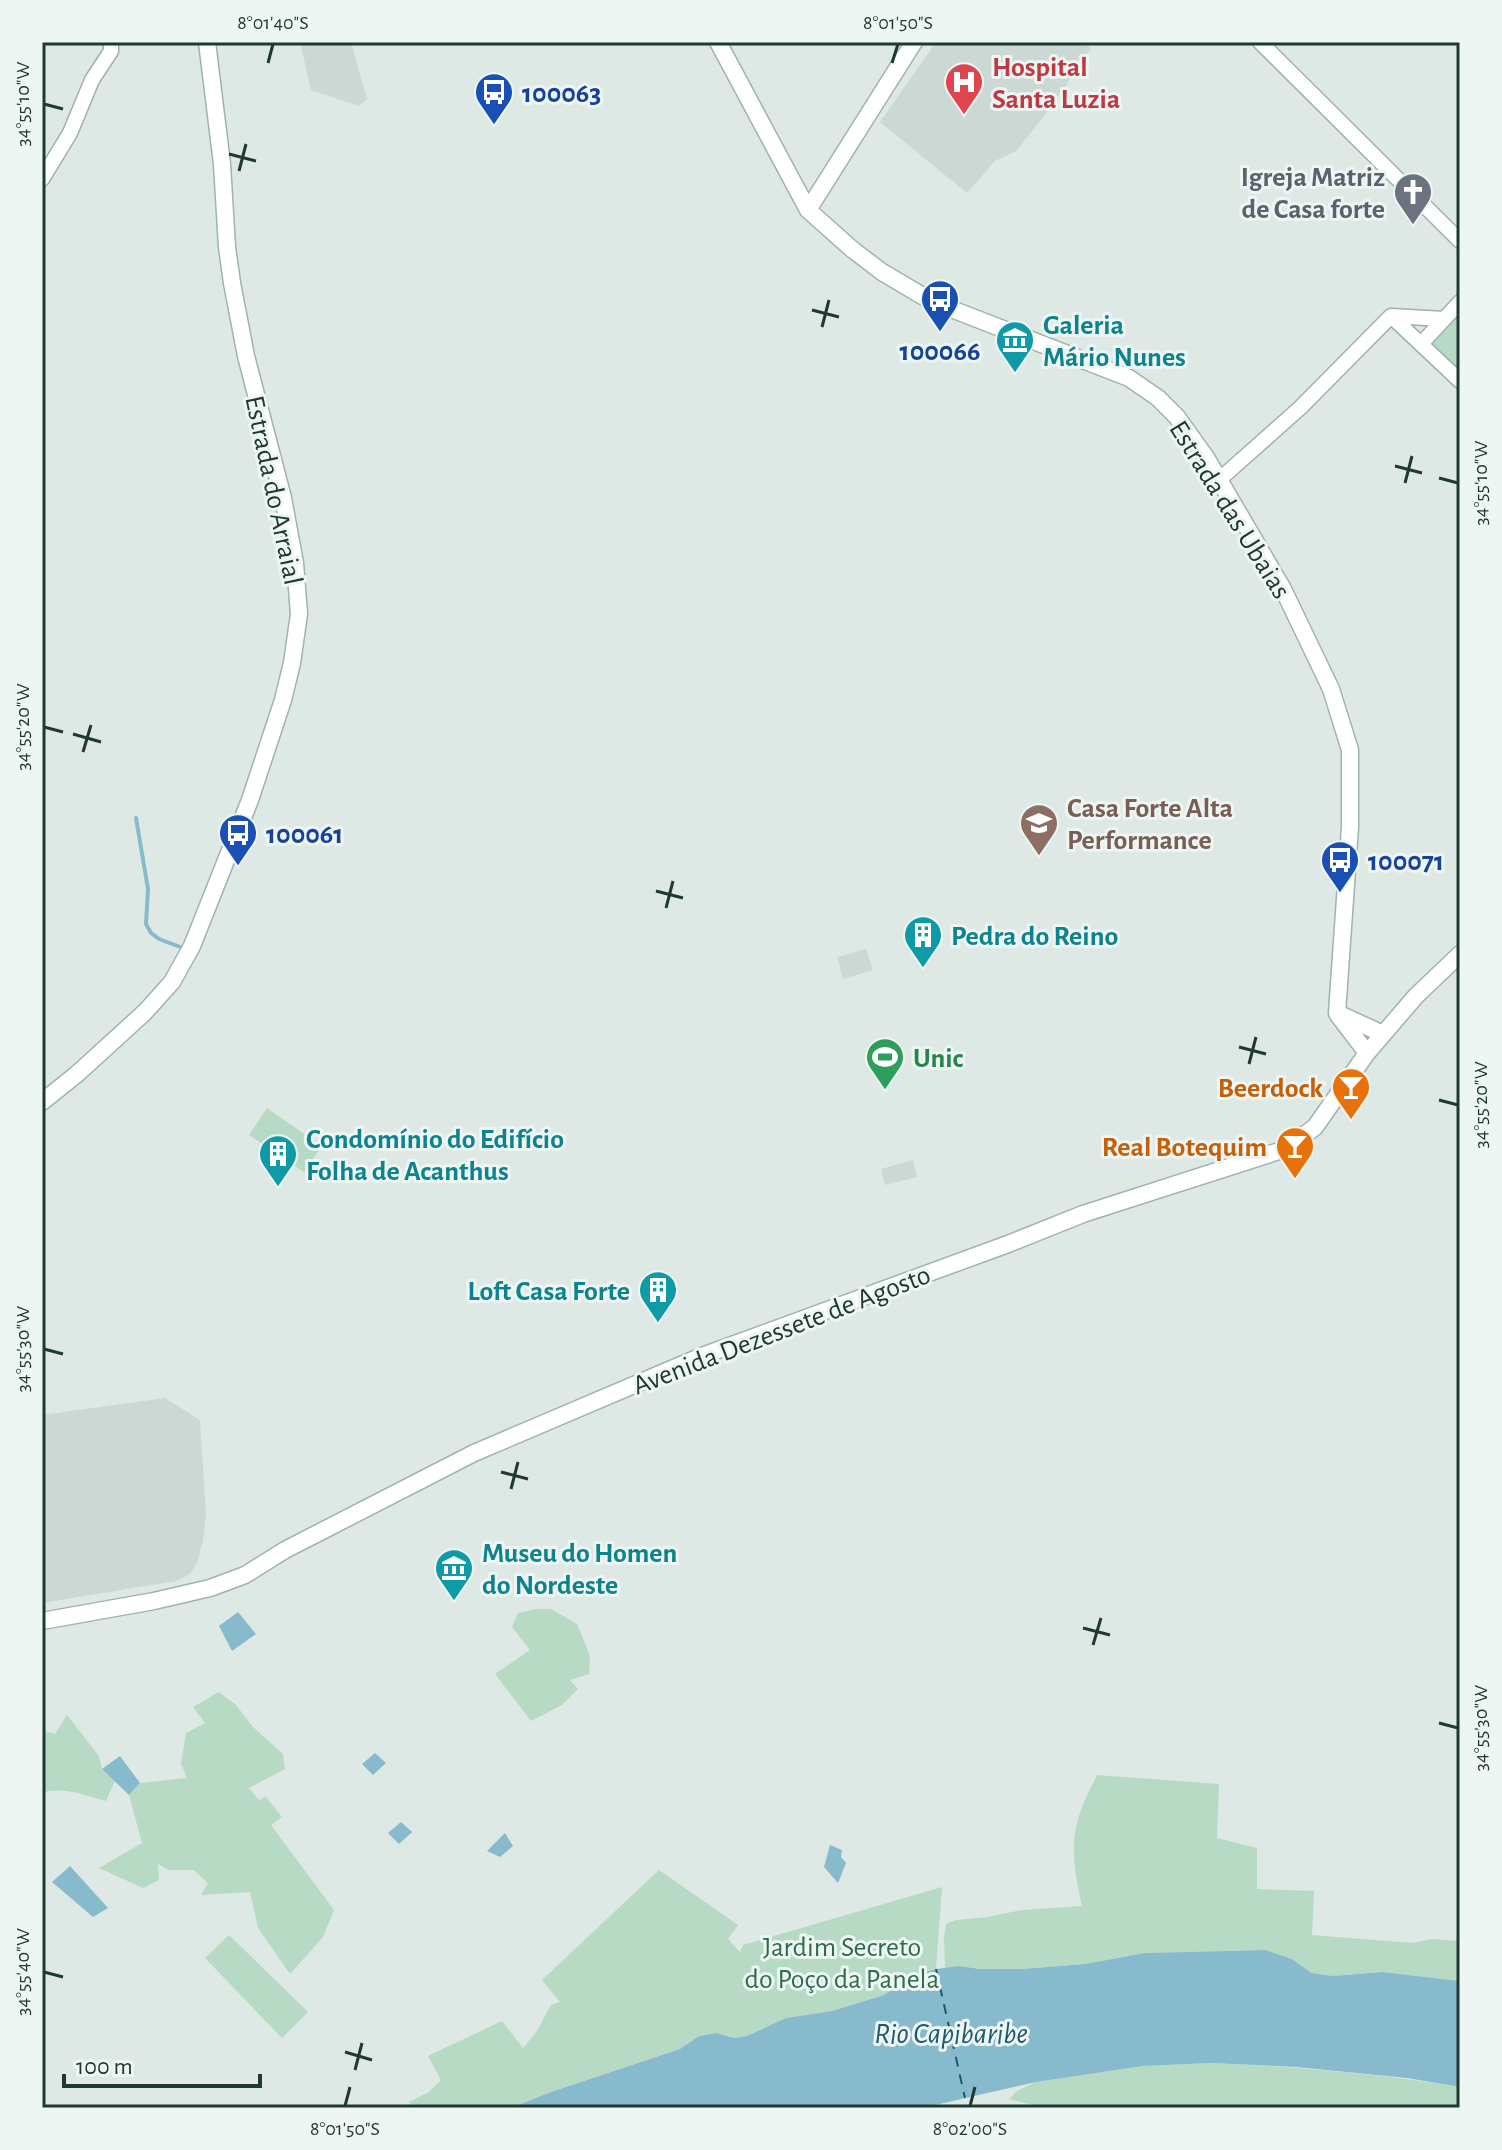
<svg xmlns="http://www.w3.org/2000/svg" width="1502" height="2150" viewBox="0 0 1502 2150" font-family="'Alegreya Sans',sans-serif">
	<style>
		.built { fill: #ccd8d4 }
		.green { fill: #b7dac4 }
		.water { fill: #87bacc }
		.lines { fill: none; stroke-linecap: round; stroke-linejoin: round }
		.stream { stroke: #87bacc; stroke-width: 4 }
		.ferry { stroke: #1e5970; stroke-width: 2; stroke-dasharray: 10 8; stroke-linecap: butt }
		.tertiary-casing { stroke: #a1b0ac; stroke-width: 17 }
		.secondary-casing { stroke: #9eb4ae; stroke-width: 19 }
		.tertiary { stroke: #fff; stroke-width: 14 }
		.secondary { stroke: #fff; stroke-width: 16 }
		.ticks { fill: none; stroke: #203834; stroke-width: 3 }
		.labels { text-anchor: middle; stroke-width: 6; stroke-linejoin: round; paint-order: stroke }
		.health-label { font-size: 28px; font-weight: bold; fill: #be3a42; stroke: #eef6f3; text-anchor: start }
		.transit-label { font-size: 28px; font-weight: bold; fill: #164399; stroke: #eef6f3; text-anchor: start }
		.worship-label { font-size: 28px; font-weight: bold; fill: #5b616d; stroke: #eef6f3; text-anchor: end }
		.culture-label { font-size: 28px; font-weight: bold; fill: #0d838f; stroke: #eef6f3; text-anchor: start }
		.street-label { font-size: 28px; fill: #203834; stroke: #eef6f3 }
		.education-label { font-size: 28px; font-weight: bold; fill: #785e54; stroke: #eef6f3; text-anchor: start }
		.leisure-label { font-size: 28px; font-weight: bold; fill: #27864d; stroke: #eef6f3; text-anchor: start }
		.food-label { font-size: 28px; font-weight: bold; fill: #c56008; stroke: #eef6f3; text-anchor: end }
		.park-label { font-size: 28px; fill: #2d6c4d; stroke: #eef6f3 }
		.water-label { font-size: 30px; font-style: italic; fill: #1e5970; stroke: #eef6f3 }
		.neatline { fill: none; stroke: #203834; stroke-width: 3 }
		.ticks-label { font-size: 20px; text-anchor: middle; fill: #203834 }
	</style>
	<rect width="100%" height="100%" fill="#dee9e5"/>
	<path class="built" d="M300 42H351L367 99 359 106 311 90Z
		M936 42H1082L1091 48 1049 110 1016 151 995 161 967 193 880 122Z
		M866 949 873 970 843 979 837 957Z
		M913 1160 917 1177 885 1185 881 1169Z
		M165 1398 200 1420 206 1514 203 1541 197 1563 190 1574 176 1581 42 1603V1415Z"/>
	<path class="green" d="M1460 307V372L1431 344 1430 339Z
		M267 1108 322 1146 304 1172 249 1135Z
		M536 1609H551L577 1624 590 1656 589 1674 570 1680 578 1689 562 1705 531 1721 495 1674 530 1650 512 1627 518 1613Z
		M219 1692 236 1705 253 1727 283 1754 285 1769 249 1788 259 1800 266 1797 282 1817 271 1825 334 1910 323 1937 290 1974 258 1928 250 1892 201 1895 208 1883 194 1870H168L158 1864 159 1880 143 1888 99 1868 142 1843 129 1795 140 1783 187 1778 181 1764 186 1733 205 1723 193 1707Z
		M67 1715 99 1756 102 1769 115 1781 106 1801C86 1796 62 1786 42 1793V1730L55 1734Z
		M1097 1775 1219 1784 1217 1838 1257 1848V1889L1314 1891 1312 1935 1413 1943 1431 1939 1460 1941V1981L1382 1972 1333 1976 1310 1973 1292 1959 1266 1950 1145 1953 1085 1964 1023 1969H980L959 1966 945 1968 944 1938 946 1924 956 1920 987 1917 1022 1910 1082 1906C1076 1878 1070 1851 1077 1823 1081 1806 1090 1790 1097 1775Z
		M659 1870 738 1925 728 1939 740 1952 743 1945 942 1887 936 1969 912 1976 884 1995 832 2011 786 2018 747 2036 734 2038 716 2033 699 2036 680 2049 551 2092 511 2108H411L409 2102 429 2092 441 2080 428 2056 502 2021 523 2048 537 2031 551 2005 560 2002 542 1980Z
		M229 1935 308 2012 282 2038 205 1958Z
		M1211 2063C1295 2067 1377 2073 1460 2087V2108H1078L1076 2106 1074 2108H1036L1033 2105 1009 2099 1017 2091 1036 2082 1143 2066Z"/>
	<path class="water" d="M238 1612 256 1634 232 1651 219 1626Z
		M375 1753 386 1763 373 1775 362 1764Z
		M120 1756 140 1783 129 1795 102 1769Z
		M401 1822 412 1832 399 1844 388 1833Z
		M505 1833 513 1846 500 1857 487 1851Z
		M830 1845 842 1850 841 1857 846 1863 838 1883 824 1867Z
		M70 1866 108 1908 93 1917 52 1882Z
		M1266 1950 1292 1959 1311 1973 1333 1976 1382 1972 1460 1981V2087L1407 2078 1296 2067 1211 2063 1143 2066 1036 2082 922 2108H511L551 2092 680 2049 699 2036 716 2033 734 2038 747 2036 786 2018 832 2011 884 1995 912 1976 936 1969 959 1966 980 1969H1023L1085 1964 1145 1953Z"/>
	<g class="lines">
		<path class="stream" d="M136 818 148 889 146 924 151 933 159 939 183 948"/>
		<path class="ferry" d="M936 1969 965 2098"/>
		<g class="tertiary-casing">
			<path id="tertiary" d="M1260 42 1460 241
				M42 179 70 133 92 80 111 51V42
				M1391 316 1460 381
				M1421 344 1460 302
				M1220 479 1301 407 1391 316 1444 319"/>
		</g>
		<g class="secondary-casing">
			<path id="secondary" d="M718 42 808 210 853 250 882 272 931 301 1129 378 1158 398 1177 417 1207 459 1283 589 1331 689 1350 750V827L1337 1013
				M808 210 914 42
				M1337 1013 1383 1034
				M1338 1015 1367 1053
				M42 1102 77 1074 145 1012 172 982 192 946 250 800 283 700 292 663 299 614 295 563 283 498 246 356 232 283 227 247 222 164 207 42
				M42 1621 154 1601 210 1588 245 1575 285 1550 474 1453 702 1356 1008 1244 1083 1214 1279 1151 1303 1136 1315 1127 1367 1053 1416 996 1460 954"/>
		</g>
		<use href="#tertiary" class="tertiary"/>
		<use href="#secondary" class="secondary"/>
	</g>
	<path class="ticks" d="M268 63 273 44M892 63 898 44M44 104 63 109M229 154 256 161M239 171 246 144M812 310 839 317M822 327 829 300M1395 466 1422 473M1439 478 1458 483M1405 483 1412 456M44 727 63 732M73 734 101 742M83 752 91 725M656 891 683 898M666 908 673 881M1239 1047 1266 1054M1249 1064 1256 1037M1439 1100 1458 1105M44 1349 63 1354M501 1472 528 1479M511 1489 518 1462M1083 1628 1110 1635M1093 1645 1101 1618M1439 1723 1458 1728M44 1972 63 1977M345 2052 372 2060M355 2070 362 2043M345 2106 350 2087M970 2106 975 2087"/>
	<defs>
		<g id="hospital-pin" transform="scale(2)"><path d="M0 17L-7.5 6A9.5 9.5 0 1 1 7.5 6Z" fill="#e0444e" stroke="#eef6f3"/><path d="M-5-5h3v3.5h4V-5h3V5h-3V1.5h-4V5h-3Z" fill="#fff"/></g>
		<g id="bus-pin" transform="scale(2)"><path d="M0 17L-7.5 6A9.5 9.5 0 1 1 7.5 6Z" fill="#1a4fb4" stroke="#eef6f3"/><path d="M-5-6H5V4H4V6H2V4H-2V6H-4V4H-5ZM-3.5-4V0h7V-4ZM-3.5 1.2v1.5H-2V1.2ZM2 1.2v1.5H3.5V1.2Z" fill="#fff"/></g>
		<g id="church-pin" transform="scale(2)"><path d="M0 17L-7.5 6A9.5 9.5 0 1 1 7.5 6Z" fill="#6b7280" stroke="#eef6f3"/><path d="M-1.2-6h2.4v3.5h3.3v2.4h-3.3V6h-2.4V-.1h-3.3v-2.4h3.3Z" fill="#fff"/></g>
		<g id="museum-pin" transform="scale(2)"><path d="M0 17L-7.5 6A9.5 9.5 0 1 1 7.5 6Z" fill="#0f9aa8" stroke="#eef6f3"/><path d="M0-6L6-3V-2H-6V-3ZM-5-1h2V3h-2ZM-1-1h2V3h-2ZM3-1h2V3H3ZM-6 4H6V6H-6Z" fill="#fff"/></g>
		<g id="university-pin" transform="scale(2)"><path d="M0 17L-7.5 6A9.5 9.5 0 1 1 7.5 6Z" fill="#8d6e63" stroke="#eef6f3"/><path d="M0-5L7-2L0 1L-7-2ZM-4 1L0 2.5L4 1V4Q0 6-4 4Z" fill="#fff"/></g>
		<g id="building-pin" transform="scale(2)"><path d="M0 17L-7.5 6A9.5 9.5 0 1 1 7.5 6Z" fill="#0f9aa8" stroke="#eef6f3"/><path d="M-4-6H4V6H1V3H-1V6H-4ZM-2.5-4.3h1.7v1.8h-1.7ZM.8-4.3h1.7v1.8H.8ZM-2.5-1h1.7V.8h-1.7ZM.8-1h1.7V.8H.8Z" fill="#fff"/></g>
		<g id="stadium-pin" transform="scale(2)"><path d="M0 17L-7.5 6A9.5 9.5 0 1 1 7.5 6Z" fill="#2e9e5b" stroke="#eef6f3"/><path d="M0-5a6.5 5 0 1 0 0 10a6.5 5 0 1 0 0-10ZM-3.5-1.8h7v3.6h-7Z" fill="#fff"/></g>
		<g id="bar-pin" transform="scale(2)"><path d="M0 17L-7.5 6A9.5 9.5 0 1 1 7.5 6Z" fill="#e8710a" stroke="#eef6f3"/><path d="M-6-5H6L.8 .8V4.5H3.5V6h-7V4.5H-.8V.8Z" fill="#fff"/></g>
	</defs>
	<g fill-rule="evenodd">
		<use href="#hospital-pin" x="964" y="82"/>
		<use href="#bus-pin" x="494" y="92"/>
		<use href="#church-pin" x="1413" y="192"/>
		<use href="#bus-pin" x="940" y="299"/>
		<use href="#museum-pin" x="1015" y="340"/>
		<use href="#university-pin" x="1039" y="823"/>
		<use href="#bus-pin" x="238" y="833"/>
		<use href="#bus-pin" x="1340" y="860"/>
		<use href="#building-pin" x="923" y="935"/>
		<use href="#stadium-pin" x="885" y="1057"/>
		<use href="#bar-pin" x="1351" y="1087"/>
		<use href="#bar-pin" x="1295" y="1146"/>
		<use href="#building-pin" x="278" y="1154"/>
		<use href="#building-pin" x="658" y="1290"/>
		<use href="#museum-pin" x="454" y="1568"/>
	</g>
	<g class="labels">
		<g class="health-label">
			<text x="992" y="76">Hospital<tspan x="992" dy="32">Santa Luzia</tspan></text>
		</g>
		<g class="transit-label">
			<text x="522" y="102">100063</text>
			<text x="940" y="360" text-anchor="middle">100066</text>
			<text x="266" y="843">100061</text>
			<text x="1368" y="870">100071</text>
		</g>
		<g class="worship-label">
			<text x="1385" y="186">Igreja Matriz<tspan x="1385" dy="32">de Casa forte</tspan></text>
		</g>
		<g class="culture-label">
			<text x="1043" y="334">Galeria<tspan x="1043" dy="32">Mário Nunes</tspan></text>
			<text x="951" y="945">Pedra do Reino</text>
			<text x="306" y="1148">Condomínio do Edifício<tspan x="306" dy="32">Folha de Acanthus</tspan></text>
			<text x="630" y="1300" text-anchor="end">Loft Casa Forte</text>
			<text x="482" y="1562">Museu do Homen<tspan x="482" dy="32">do Nordeste</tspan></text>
		</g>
		<g class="street-label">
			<text transform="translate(275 490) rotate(78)" y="10">Estrada do Arraial</text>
			<text transform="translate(1231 509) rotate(58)" y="10">Estrada das Ubaias</text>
			<text transform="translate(781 1329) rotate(-21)" y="10">Avenida Dezessete de Agosto</text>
		</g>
		<g class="education-label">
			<text x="1067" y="817">Casa Forte Alta<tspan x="1067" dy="32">Performance</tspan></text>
		</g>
		<g class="leisure-label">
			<text x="913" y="1067">Unic</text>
		</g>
		<g class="food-label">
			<text x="1323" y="1097">Beerdock</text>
			<text x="1267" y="1156">Real Botequim</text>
		</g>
		<g class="park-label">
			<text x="842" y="1956">Jardim Secreto<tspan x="842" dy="32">do Poço da Panela</tspan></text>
		</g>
		<g class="water-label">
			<text x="951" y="2043">Rio Capibaribe</text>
		</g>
	</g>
	<rect width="1502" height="2150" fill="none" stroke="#eef6f3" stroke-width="88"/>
	<path d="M64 2074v12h196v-12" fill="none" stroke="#203834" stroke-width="4"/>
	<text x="76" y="2074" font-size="24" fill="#203834" stroke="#eef6f3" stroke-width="6" paint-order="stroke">100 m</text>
	<rect x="44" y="44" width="1414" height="2062" class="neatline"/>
	<g class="ticks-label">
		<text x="273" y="29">8°01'40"S</text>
		<text x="898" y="29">8°01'50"S</text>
		<text transform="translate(22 104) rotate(-90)" y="7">34°55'10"W</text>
		<text transform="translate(1480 483) rotate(-90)" y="7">34°55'10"W</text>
		<text transform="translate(22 727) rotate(-90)" y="7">34°55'20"W</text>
		<text transform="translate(1480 1105) rotate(-90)" y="7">34°55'20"W</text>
		<text transform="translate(22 1349) rotate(-90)" y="7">34°55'30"W</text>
		<text transform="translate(1480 1728) rotate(-90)" y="7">34°55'30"W</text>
		<text transform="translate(22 1972) rotate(-90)" y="7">34°55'40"W</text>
		<text x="345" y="2135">8°01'50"S</text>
		<text x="970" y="2135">8°02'00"S</text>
	</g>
</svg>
